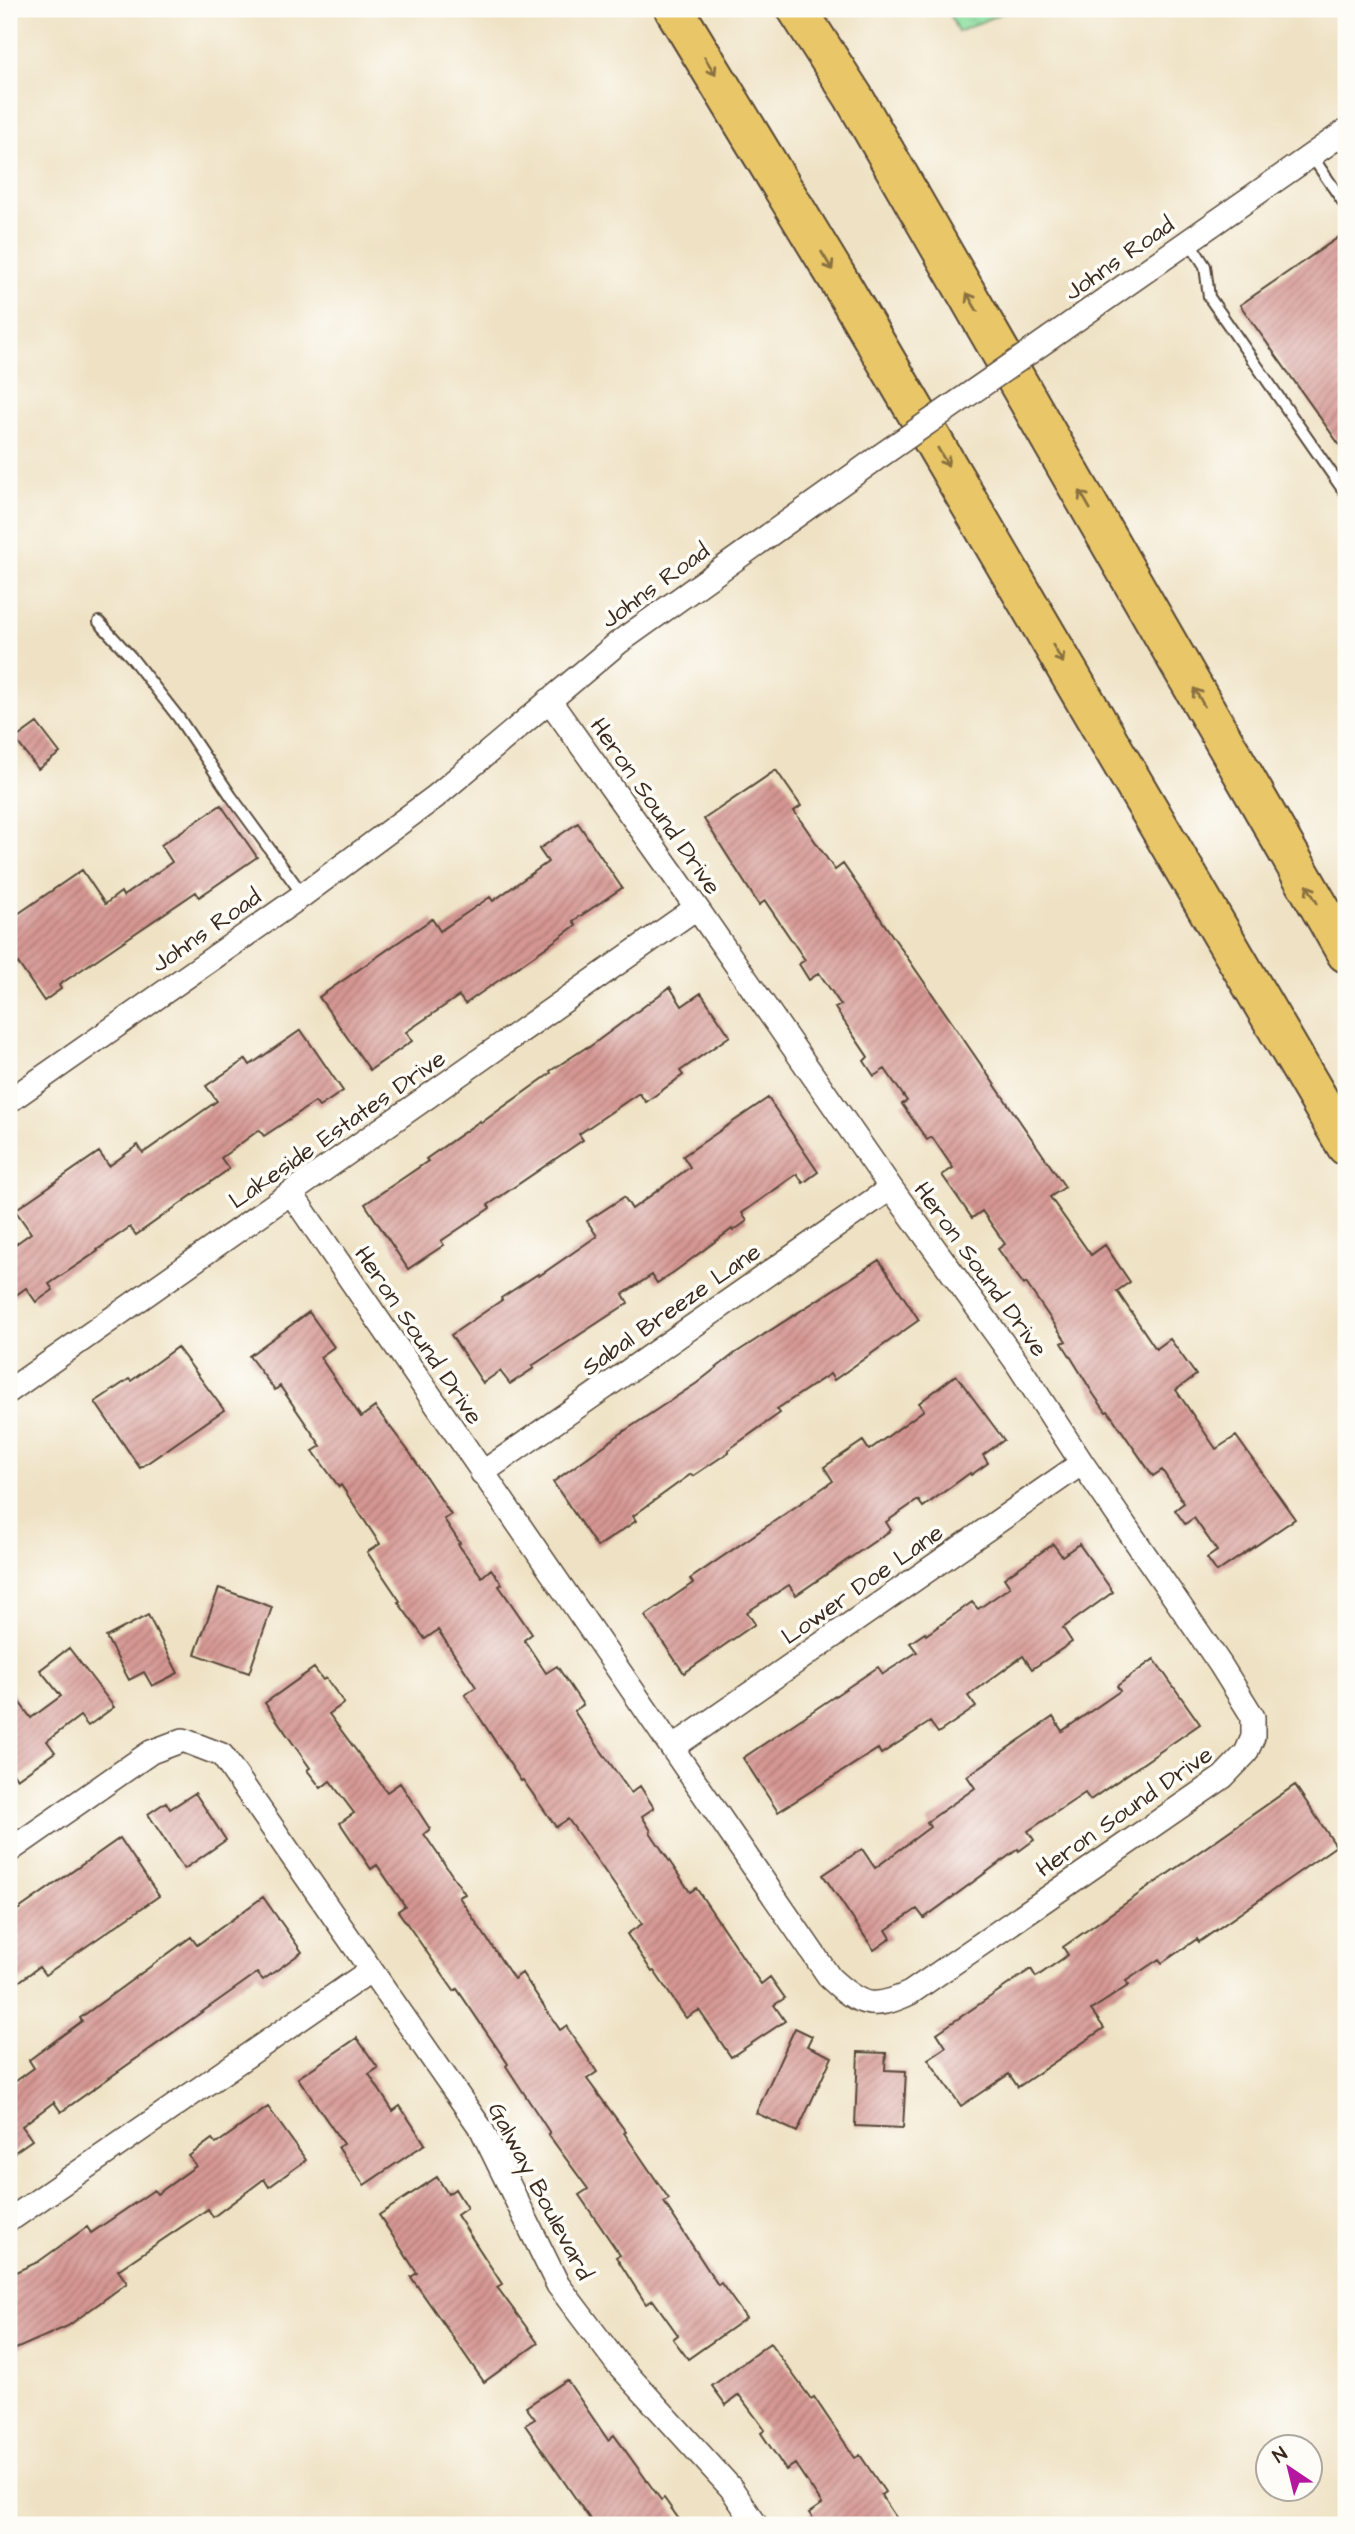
<svg xmlns="http://www.w3.org/2000/svg" width="1355" height="2534" viewBox="0 0 1355 2534" font-family="'Architects Daughter',sans-serif">
	<style>
		.wetland { fill: url(#wetland-marsh); stroke: #648560; stroke-width: 2 }
		.building { fill: url(#building-hatch) }
		.lines { fill: none; stroke-linecap: round; stroke-linejoin: round }
		.lane-casing { stroke: #564637; stroke-width: 14 }
		.street-casing { stroke: #564637; stroke-width: 26 }
		.highway-casing { stroke: #564637; stroke-width: 42 }
		.lane { stroke: #fff; stroke-width: 10 }
		.street { stroke: #fff; stroke-width: 23 }
		.highway { stroke: #e9c769; stroke-width: 38 }
		.street-bridge-casing { stroke: #564637; stroke-width: 26; stroke-linecap: butt }
		.street-bridge { stroke: #fff; stroke-width: 23 }
		.oneway { stroke: #897140 }
		.labels { text-anchor: middle; stroke-width: 7; stroke-linejoin: round; paint-order: stroke }
		.street-label { font-size: 24px; fill: #3b2a1e; stroke: #fdfcf7 }
	</style>
	<defs>
		<pattern id="wetland-marsh" width="20" height="14" patternUnits="userSpaceOnUse" patternTransform="scale(1.75)"><rect width="20" height="14" fill="#8ce0a1"/><path d="M1 5h8M5 5V1M11 12h8M15 12V8" fill="none" stroke="#7ac08a"/></pattern>
		<pattern id="building-hatch" width="6" height="6" patternUnits="userSpaceOnUse" patternTransform="scale(1.75)"><rect width="6" height="6" fill="#d69793"/><path d="M-1 1l2-2M0 6l6-6M5 7l2-2" fill="none" stroke="#af7b77"/></pattern>
	</defs>
	<rect width="100%" height="100%" fill="#fdfcf7"/>
	<filter id="ink" filterUnits="userSpaceOnUse"><feTurbulence type="fractalNoise" baseFrequency=".0143" numOctaves="2"/><feDisplacementMap in="SourceGraphic" scale="14" xChannelSelector="R" yChannelSelector="G"/><feConvolveMatrix kernelMatrix="1 2 1 2 8 2 1 2 1" color-interpolation-filters="sRGB"/></filter>
	<filter id="wash" filterUnits="userSpaceOnUse"><feTurbulence type="fractalNoise" baseFrequency=".00686" numOctaves="4" result="noise"/><feDisplacementMap in="SourceGraphic" scale="28" xChannelSelector="R" yChannelSelector="G"/><feGaussianBlur stdDeviation="1.57" result="paint"/><feColorMatrix in="noise" values="0 0 0 0 0 0 0 0 0 0 0 0 0 0 0 0 0 1.4 0 .05"/><feComposite in="paint" operator="in"/></filter>
	<g filter="url(#wash)">
		<rect width="100%" height="100%" fill="#efe2c4"/>
		<path class="wetland" d="M947 9H1011L958 32Z"/>
		<g id="blocks">
			<path class="building" d="M1339 237 1346 247V454L1240 305Z
				M37 723 60 753 38 769 15 739Z
				M776 770 801 806 794 811 835 870 843 864 1065 1187 1050 1197 1091 1255 1105 1245 1130 1282 1117 1291 1156 1349 1170 1339 1196 1375 1176 1390 1216 1449 1236 1436 1295 1519 1217 1572 1207 1558 1217 1551 1194 1518 1185 1524 1175 1510 1184 1503 1162 1470 1153 1476 1108 1411 1106 1412 1094 1395 1062 1343 1066 1341 1026 1283 1024 1285 998 1249 1005 1244 982 1211 972 1218 954 1192 942 1175 953 1168 932 1137 927 1140 902 1104 907 1101 885 1069 874 1076 864 1061 868 1057 835 1008 841 1005 819 973 809 980 799 964 805 960 765 901 759 905 704 819Z
				M221 805 257 857 199 897 196 892 59 985 61 989 44 1001 18 963 9 970V920L82 870 105 904 121 892 123 896 172 862 161 845Z
				M578 823 622 888 573 921 576 925 545 948 465 1004 459 996 406 1032 412 1041 370 1070 319 997 432 919 440 931 490 897 493 901 548 862 539 849Z
				M670 987 682 1006 701 993 730 1036 680 1071 683 1075 646 1102 639 1093 579 1134 583 1140 488 1205 490 1208 441 1241 444 1245 408 1269 365 1204 428 1161 426 1159 480 1121 481 1123 551 1073 550 1071 587 1047 588 1048Z
				M301 1030 343 1091 319 1107 315 1102 264 1136 259 1130 221 1158 229 1169 136 1235 130 1227 97 1250 98 1251 49 1284 53 1290 36 1302 26 1288 9 1300V1249L31 1233 15 1210 99 1152 109 1166 138 1145 143 1153 217 1101 206 1086 246 1059 250 1065Z
				M768 1098 818 1172 803 1183 797 1174 742 1213 747 1221 733 1231 732 1229 674 1272 657 1283 652 1275 623 1294 628 1303 532 1366 534 1368 510 1384 500 1371 483 1383 451 1335 502 1300 501 1298 538 1274 539 1276 597 1236 587 1221 624 1197 632 1209 690 1167 683 1156Z
				M879 1260 919 1320 834 1380 830 1374 777 1409 780 1413 728 1450 729 1452 693 1476 691 1474 633 1516 636 1521 597 1547 553 1482 623 1432 697 1383 734 1354Z
				M309 1312 334 1347 320 1357 361 1417 375 1407 410 1453 451 1515 444 1519 460 1543 458 1544 482 1577 491 1569 502 1584 499 1586 532 1634 524 1640 546 1673 557 1666 583 1705 574 1711 597 1745 631 1793 640 1786 654 1808 642 1816 651 1831 650 1832 690 1892 696 1888 761 1984 770 1977 785 1998 774 2005 785 2021 731 2057 699 2010 686 2018 654 1971 652 1972 627 1934 642 1924 568 1819 556 1827 523 1780 521 1781 465 1695 476 1687 438 1630 425 1639 398 1602 400 1601 367 1552 380 1544 341 1485 339 1487 313 1451 321 1446 280 1386 275 1390 249 1356Z
				M177 1347 224 1410 140 1468 95 1402 129 1379 131 1381Z
				M956 1375 1004 1440 983 1455 988 1463 971 1475 970 1473 923 1507 918 1500 886 1522 891 1530 796 1595 789 1585 747 1612 755 1624 684 1673 645 1616 693 1583 690 1579 833 1481 824 1467 863 1441 869 1450 924 1410 919 1403Z
				M1053 1544 1062 1556 1079 1544 1113 1592 1063 1628 1072 1642 1032 1669 1023 1656 968 1696 976 1707 938 1733 930 1722 881 1754 878 1749 778 1812 743 1758 878 1667 883 1674 917 1652 910 1643 925 1633 926 1635 972 1602 978 1609 1010 1587 1004 1578Z
				M219 1588 272 1607 249 1673 195 1654Z
				M148 1615 178 1673 152 1686 144 1672 129 1680 106 1637Z
				M69 1648 114 1707 88 1726 80 1716 47 1741 55 1752 17 1779 9 1767V1688L31 1718 61 1696 40 1670Z
				M1154 1659 1200 1724 1090 1800 1085 1793 1028 1831 1034 1840 1019 1851 1018 1849 924 1918 917 1909 886 1930 891 1938 874 1950 823 1875 862 1849 875 1868 930 1827 927 1822 975 1788 967 1776 1053 1717 1062 1731 1120 1691 1117 1686Z
				M314 1668 323 1680 326 1678 344 1703 329 1714 387 1792 400 1783 430 1829 424 1834 465 1894 459 1897 514 1979 522 1973 560 2030 566 2026 597 2072 587 2079 626 2132 624 2133 669 2199 664 2202 718 2285 721 2283 746 2318 688 2359 673 2339 678 2335 653 2300 646 2304 616 2257 620 2255 579 2195 588 2189 548 2134 550 2133 506 2066 508 2064 457 1989 454 1991 398 1911 405 1906 377 1865 371 1869 340 1823 354 1813 330 1781 321 1788 307 1770 310 1768 265 1703Z
				M1295 1785 1336 1846 1199 1942 1197 1939 1162 1963 1159 1959 1126 1981 1129 1985 1091 2010 1104 2028 1018 2087 1009 2074 961 2106 928 2059 946 2047 937 2033 1031 1969 1036 1977 1068 1955 1063 1947Z
				M195 1793 226 1840 184 1869 148 1814 166 1802 170 1809Z
				M120 1838 159 1896 45 1975 39 1967 9 1989V1916Z
				M263 1897 302 1952 263 1980 257 1973 61 2112 54 2102 22 2126 32 2140 9 2156V2086L34 2068 29 2060 82 2021 80 2018 191 1937 197 1945Z
				M795 2028 812 2036 807 2046 832 2057 797 2132 756 2113Z
				M357 2038 378 2068 369 2074 393 2111 400 2106 425 2144 364 2185 338 2147 343 2144 298 2078Z
				M858 2052 886 2053 885 2070 906 2071 903 2128 855 2126Z
				M268 2107 306 2160 269 2187 264 2179 213 2217 208 2209 118 2270 127 2283 68 2326 9 2352V2275L38 2262 87 2227 91 2233 154 2190 157 2194 196 2166 189 2156 212 2139 216 2144Z
				M437 2177 448 2194 455 2189 467 2208 457 2215 502 2284 497 2287 538 2343 484 2382 411 2277 417 2273 379 2215Z
				M770 2343 811 2399 814 2397 855 2458 860 2455 885 2492 881 2495 901 2525H818L809 2513 822 2504 795 2464 786 2470 761 2433 765 2430 739 2395 726 2405 712 2386Z
				M567 2380 608 2440 614 2435 661 2500 664 2498 683 2525H594L525 2425 535 2419 526 2407Z"/>
		</g>
	</g>
	<g filter="url(#ink)">
		<use href="#blocks" fill-opacity="0" stroke="#564637" stroke-width="2"/>
		<g class="lines">
			<g class="lane-casing">
				<path id="lane" d="M1311 155 1346 206
					M1189 241 1205 266 1209 297 1346 494
					M99 622 131 657 178 717 231 796 303 895"/>
			</g>
			<g class="street-casing">
				<path id="street" d="M1050 338 1346 131
					M9 1101 303 895 435 797 618 643 880 456
					M291 1193 830 1978C859 2005 872 2011 910 1993L1223 1777 1246 1753 1253 1737V1717L1220 1664 1082 1463 1015 1360 891 1188 678 881 549 700
					M9 1391 696 908
					M482 1473 891 1188
					M672 1748 1082 1463
					M9 1851 151 1752 183 1740 222 1755 482 2130 558 2285 616 2362 731 2488 756 2525
					M9 2218 14 2217 371 1970"/>
			</g>
			<g class="highway-casing">
				<path id="highway" d="M674 9 844 289 1346 1146
					M797 9 853 96 1346 953"/>
			</g>
			<use href="#lane" class="lane"/>
			<use href="#street" class="street"/>
			<use href="#highway" class="highway"/>
			<g class="street-bridge-casing">
				<path id="street-bridge" d="M880 456 1050 338"/>
			</g>
			<use href="#street-bridge" class="street-bridge"/>
		</g>
		<defs><path id="oneway-shaft" d="M-6 0H5M1.5-3L5.5 0L1.5 3" fill="none" stroke-width="1.6" stroke-linecap="round" stroke-linejoin="round" transform="scale(1.75)"/></defs>
		<g class="oneway">
			<use href="#oneway-shaft" transform="translate(710 66) rotate(59)"/>
			<use href="#oneway-shaft" transform="translate(827 261) rotate(59)"/>
			<use href="#oneway-shaft" transform="translate(972 302) rotate(-120)"/>
			<use href="#oneway-shaft" transform="translate(943 457) rotate(60)"/>
			<use href="#oneway-shaft" transform="translate(1085 500) rotate(-120)"/>
			<use href="#oneway-shaft" transform="translate(1058 654) rotate(60)"/>
			<use href="#oneway-shaft" transform="translate(1199 697) rotate(-120)"/>
			<use href="#oneway-shaft" transform="translate(1312 894) rotate(-120)"/>
		</g>
	</g>
	<g class="labels">
		<g class="street-label">
			<text transform="translate(1119 258) rotate(-35)" y="8">Johns Road</text>
			<text transform="translate(655 585) rotate(-36)" y="8">Johns Road</text>
			<text transform="translate(656 806) rotate(55)" y="8">Heron Sound Drive</text>
			<text transform="translate(206 930) rotate(-35)" y="8">Johns Road</text>
			<text transform="translate(337 1129) rotate(-35)" y="8">Lakeside Estates Drive</text>
			<text transform="translate(981 1269) rotate(54)" y="8">Heron Sound Drive</text>
			<text transform="translate(671 1309) rotate(-35)" y="8">Sabal Breeze Lane</text>
			<text transform="translate(419 1335) rotate(56)" y="8">Heron Sound Drive</text>
			<text transform="translate(862 1584) rotate(-35)" y="8">Lower Doe Lane</text>
			<text transform="translate(1124 1811) rotate(-35)" y="8">Heron Sound Drive</text>
			<text transform="translate(541 2191) rotate(62)" y="8">Galway Boulevard</text>
		</g>
	</g>
	<rect width="1355" height="2534" fill="none" stroke="#fdfcf7" stroke-width="35"/>
	<g transform="translate(1289 2468) rotate(325)"><circle r="33" fill="#fdfcf7" stroke="#afa8a0" stroke-width="2"/>
	<path d="M0-5L12 26L0 18L-12 26Z" fill="#b5179e"/>
	<text y="-10" font-size="19" font-weight="bold" text-anchor="middle" fill="#3b2a1e">N</text>
	</g>
</svg>
